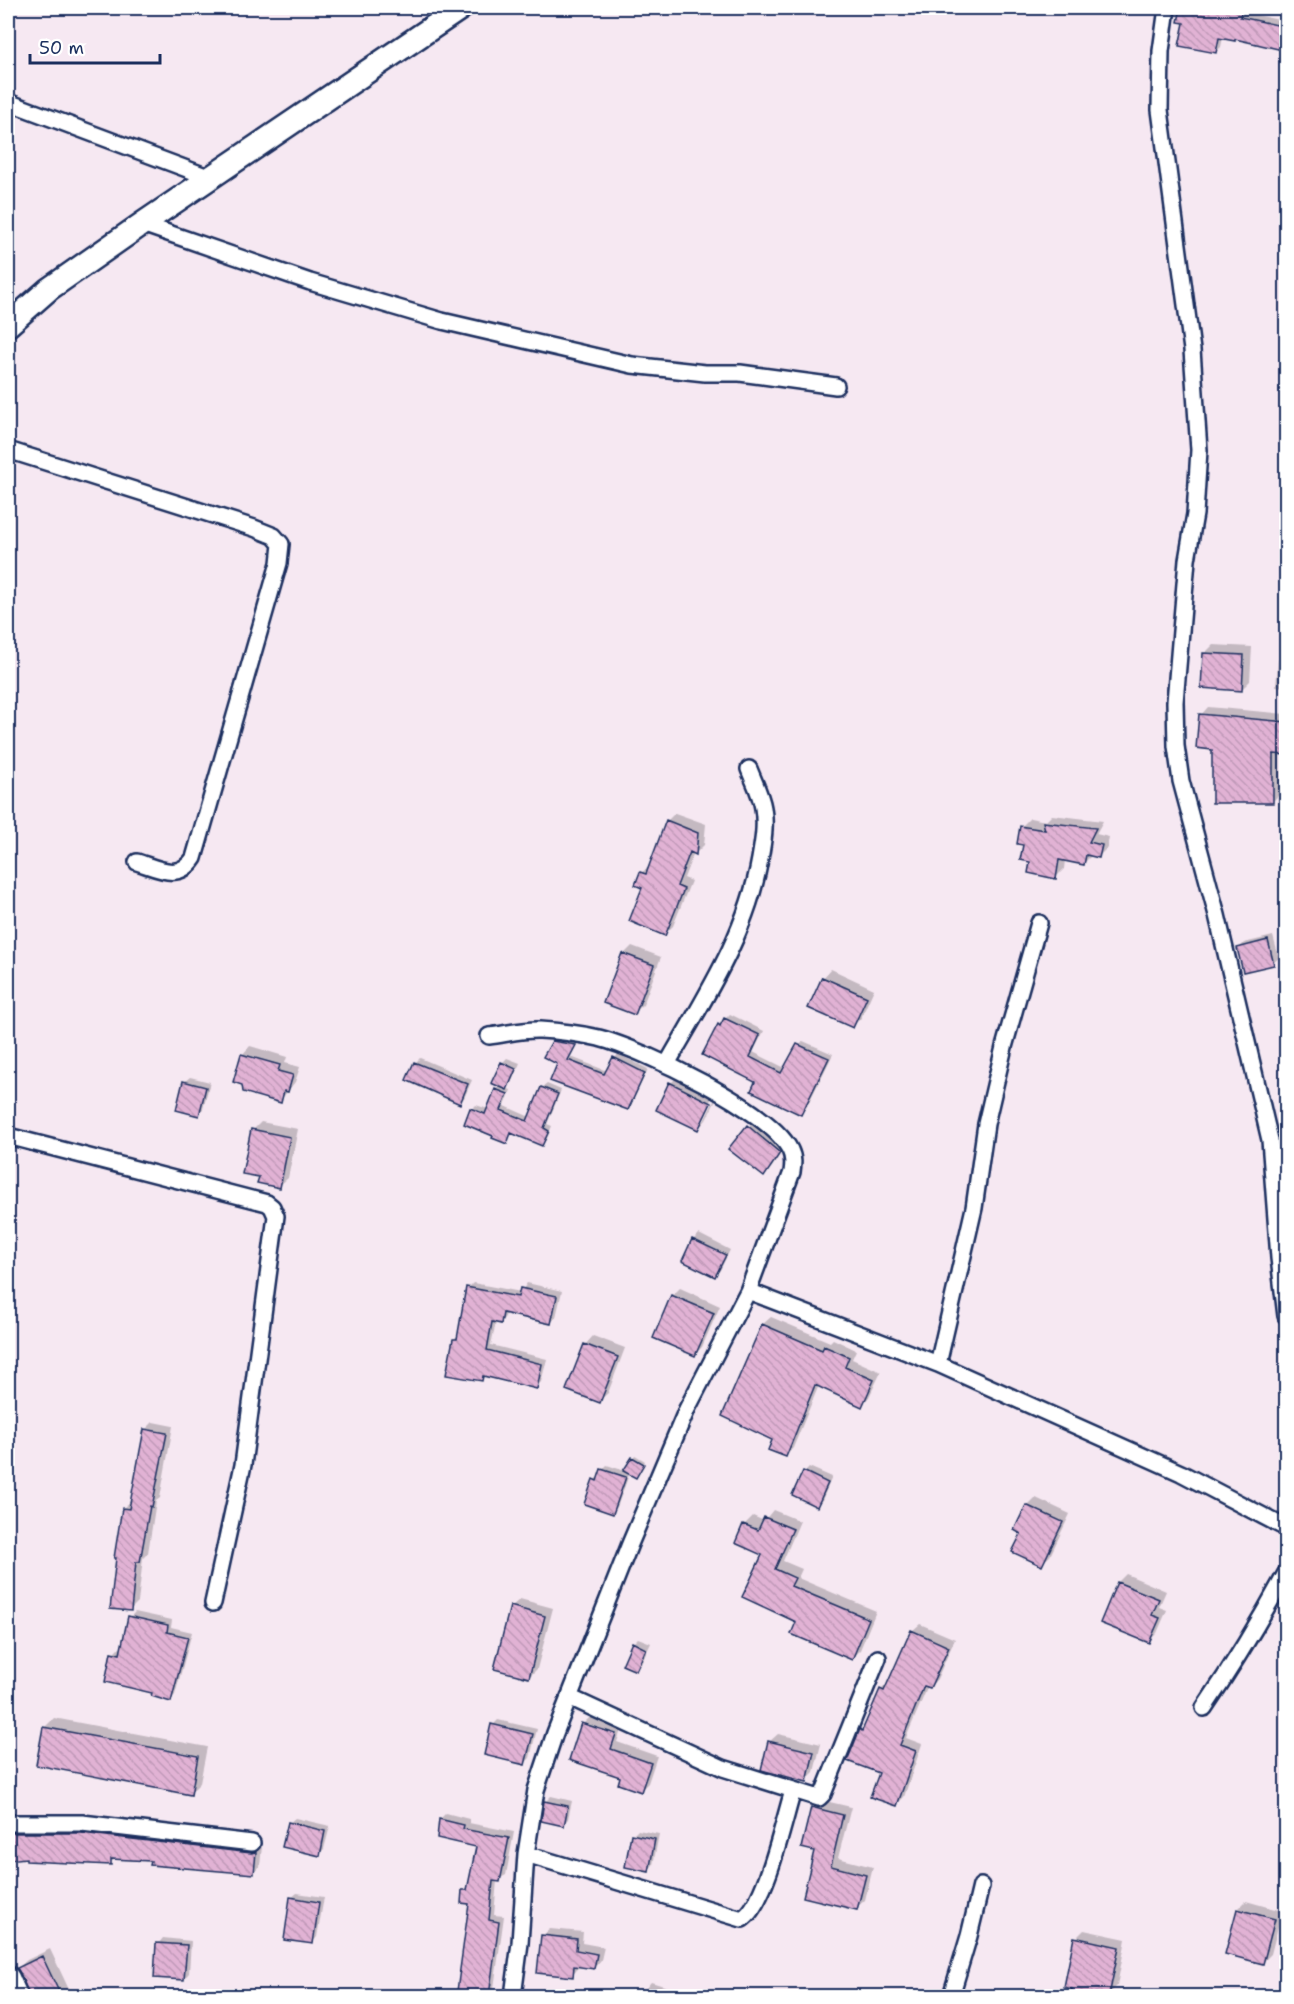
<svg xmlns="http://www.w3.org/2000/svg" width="1294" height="2004" viewBox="0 0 1294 2004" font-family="'Shantell Sans',sans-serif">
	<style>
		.shadow { fill: #0003; fill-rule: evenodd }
		.building { fill: url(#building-back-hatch); stroke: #1b2f5e; stroke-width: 1.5 }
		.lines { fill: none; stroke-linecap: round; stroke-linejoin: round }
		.minor-casing { stroke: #1b2f5e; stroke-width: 20 }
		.secondary-casing { stroke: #1b2f5e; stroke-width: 27 }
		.minor { stroke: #fff; stroke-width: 15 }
		.secondary { stroke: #fff; stroke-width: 22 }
	</style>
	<defs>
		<pattern id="building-back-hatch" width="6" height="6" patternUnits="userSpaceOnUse" patternTransform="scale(1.5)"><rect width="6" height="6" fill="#e1b2d4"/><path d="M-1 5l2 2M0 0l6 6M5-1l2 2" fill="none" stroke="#c099b8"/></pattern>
	</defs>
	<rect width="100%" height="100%" fill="#f6e8f2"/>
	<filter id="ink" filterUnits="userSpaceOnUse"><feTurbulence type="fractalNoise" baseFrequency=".0167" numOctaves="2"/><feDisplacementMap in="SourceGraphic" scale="12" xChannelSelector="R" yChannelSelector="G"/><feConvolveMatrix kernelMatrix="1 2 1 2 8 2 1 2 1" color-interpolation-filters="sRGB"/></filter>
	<g filter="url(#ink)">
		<path class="shadow" d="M1183 8H1245L1244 12 1283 21 1286 17V49L1236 38 1234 40 1223 37 1221 47 1216 52 1185 21 1180 20Z
			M1213 645 1252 647 1250 681 1241 690 1205 653Z
			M1283 655H1286V687L1276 686 1278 660Z
			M1208 707 1286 714V754L1280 753V794L1272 802 1213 748 1201 715Z
			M675 813 706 824 704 845 696 853 694 852 684 878 691 881 673 926 665 934 644 887 641 873 651 865 667 821Z
			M1052 815 1103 821 1096 834 1109 837 1107 848 1099 856 1092 855 1084 863 1065 860 1064 869 1056 877 1032 861 1024 844 1022 826 1030 818 1046 821Z
			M1273 936 1279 958 1273 963 1239 948 1244 943Z
			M632 946 661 957 643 1005 634 1013 624 954Z
			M831 969 874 989 861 1018 853 1026 810 1007 823 978Z
			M730 1014 764 1031 753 1052 785 1068 803 1041 833 1054 806 1108 801 1113 757 1082 719 1025Z
			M557 1038 578 1041 571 1057 607 1071 618 1054 648 1069 631 1104 628 1108 559 1063 553 1042Z
			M250 1046 287 1057 285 1063 300 1067 295 1082 280 1101 242 1055Z
			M420 1058 472 1080 464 1098 459 1102 415 1063Z
			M507 1058 520 1063 511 1083 506 1088 511 1090 505 1106 530 1117 542 1088 547 1084 561 1090 547 1124 552 1126 546 1140 542 1145 513 1133 506 1142 472 1109 476 1105 488 1109 496 1090 500 1086 502 1063Z
			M679 1075 719 1094 706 1120 698 1129 671 1083ZM713 1095 716 1097 704 1121H701Z
			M190 1077 210 1082 203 1109 198 1114 184 1082Z
			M756 1118 787 1144 772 1167 764 1175 730 1149Z
			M261 1122 298 1129 288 1178 279 1186 260 1176 253 1130Z
			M699 1234 730 1250 720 1270 715 1276 684 1260 693 1240Z
			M473 1283 521 1292 527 1283 562 1291 556 1317 551 1323 506 1313 505 1317 500 1322H496L491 1345 547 1359 541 1382 536 1387 486 1375 481 1380 454 1339 459 1334 468 1288Z
			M680 1288 720 1306 702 1347 695 1354 672 1296Z
			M771 1317 830 1342 833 1339 856 1350 852 1359 881 1372 869 1397 862 1405 819 1385 793 1448 786 1456 774 1439 724 1415 763 1324Z
			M593 1336 625 1348 608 1393 599 1401 585 1345Z
			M153 1422 173 1426 160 1498 156 1501 148 1553 143 1558 138 1602 130 1610 123 1508 131 1501 145 1430Z
			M635 1455 645 1461 638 1474 630 1472 617 1507 613 1512 594 1480 600 1476 602 1470 607 1465 625 1471Z
			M809 1467 832 1477 822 1500 817 1505 804 1472Z
			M1036 1498 1070 1514 1050 1556 1041 1564 1023 1533 1028 1506Z
			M773 1510 800 1521 783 1561 802 1569 798 1578 876 1611 860 1650 851 1658 798 1621 764 1554 744 1525 753 1516 764 1521Z
			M1126 1574 1166 1591 1159 1607 1167 1610 1157 1633 1149 1641 1102 1622 1118 1582Z
			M520 1599 553 1608 537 1669 529 1677 511 1607Z
			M135 1612 172 1620 171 1627 192 1632 175 1695 170 1700 154 1692 113 1653 118 1648 122 1649 130 1617Z
			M920 1624 955 1639 937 1679 930 1687 928 1686 906 1738 922 1744 904 1797 896 1805 861 1730 867 1725 881 1690 888 1683 912 1631Z
			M638 1638 651 1643 641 1664 636 1669 633 1643Z
			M590 1717 622 1727 617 1742 657 1756 648 1783 641 1790 622 1776 583 1724Z
			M54 1718 207 1747 200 1783 190 1793 44 1728Z
			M498 1720 537 1729 530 1758 525 1763 493 1725Z
			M778 1734 821 1744 814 1772 806 1780 769 1742Z
			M551 1796 572 1801 568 1819 563 1824 546 1801Z
			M821 1800 851 1807 838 1858 873 1867 865 1900 856 1908 816 1850 813 1808Z
			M446 1813 469 1819V1823L514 1832 506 1875 497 1880 494 1915 504 1916 494 1988 488 1994 471 1902 464 1890 469 1885 477 1845 440 1819Z
			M295 1818 330 1826 324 1849 319 1854 289 1823Z
			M8 1823 89 1827 262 1846 260 1866 254 1873 152 1860 116 1858 110 1863 28 1857 8 1858Z
			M638 1830 659 1834 653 1865 648 1870 633 1835Z
			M297 1893 324 1897 317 1937 312 1943 291 1898Z
			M1246 1901 1282 1911 1271 1954 1263 1962 1238 1909Z
			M550 1929 583 1932 582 1943 604 1947 601 1960 594 1968 580 1965 572 1975 542 1936Z
			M1084 1930 1126 1939 1117 1986 1109 1994 1098 1992 1094 1996H1072L1076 1938Z
			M163 1938 191 1941 189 1973 184 1979 158 1944Z
			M50 1949 72 1996H31L30 1990 18 1968 27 1960Z
			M651 1982 677 1990 675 1996H643L646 1988Z"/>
		<path class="building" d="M1181 8H1242L1240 17 1287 27V51L1235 39V41L1219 38 1216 53 1179 46 1184 23 1178 22Z
			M1203 653 1244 655 1242 691 1201 688Z
			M1199 714 1287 722V755L1273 754V803H1212V750L1196 748Z
			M666 820 698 833 696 855 690 852 677 886 684 889 665 936 629 921 642 888 635 885 640 872 646 874Z
			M1043 822 1096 828 1089 842 1102 845 1099 858 1086 855 1084 865 1059 860 1056 879 1028 873 1030 862 1020 860 1023 845 1017 844 1020 826 1045 830Z
			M1268 940 1274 965 1243 972 1237 948Z
			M622 953 654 965 635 1015 603 1003Z
			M822 977 867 997 853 1028 808 1008Z
			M724 1018 760 1035 750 1057 781 1073 797 1044 829 1058 801 1115 751 1091 755 1082 702 1055 718 1024 720 1026Z
			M552 1041 576 1045 568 1060 604 1074 613 1057 645 1073 628 1110 550 1081 557 1064 543 1057Z
			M241 1054 280 1065 278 1071 293 1075 288 1092 284 1091 281 1103 243 1092 242 1085 233 1082Z
			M414 1062 468 1084 460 1104 406 1080Z
			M501 1062 516 1069 507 1090 491 1083Z
			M183 1081 206 1087 199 1116 176 1110Z
			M669 1082 711 1103 698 1130 656 1110Z
			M541 1087 558 1094 544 1128 549 1131 542 1146 511 1133 507 1144 492 1138 493 1136 464 1124 470 1108 485 1114 495 1089 508 1094 501 1110 527 1121Z
			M747 1125 780 1153 764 1177 728 1149Z
			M251 1129 290 1137 280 1188 257 1183 259 1177 242 1174Z
			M692 1239 726 1255 715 1277 682 1261Z
			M466 1287 518 1297 520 1288 557 1296 551 1324 503 1313 501 1324 492 1322 487 1350 542 1364 537 1389 483 1376 482 1381 446 1375 453 1339H457Z
			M671 1295 714 1313 695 1356 653 1338Z
			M762 1324 822 1350 824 1346 849 1357 845 1367 874 1380 862 1407 815 1385 786 1457 768 1450 772 1440 722 1416Z
			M584 1344 618 1357 600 1403 566 1390Z
			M144 1429 167 1433 152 1507 150 1506 140 1562H136L131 1611 110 1609 116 1558H114L122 1508 129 1509Z
			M632 1457 644 1464 636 1478 623 1471Z
			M601 1469 626 1477 613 1514 584 1504 593 1479 597 1481Z
			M803 1471 828 1483 817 1507 792 1495Z
			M1026 1505 1063 1522 1042 1566 1012 1552 1021 1534 1014 1530Z
			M764 1517 793 1529 775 1569 795 1578 791 1586 869 1619 852 1660 791 1634 796 1622 742 1597 762 1555 735 1543 743 1524 758 1530Z
			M1117 1582 1159 1599 1152 1615 1160 1618 1149 1643 1100 1623Z
			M510 1606 545 1616 529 1678 494 1669Z
			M128 1616 168 1625 167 1632 188 1637 171 1702 151 1696 152 1693 105 1682 111 1652 120 1654Z
			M911 1630 949 1647 930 1688 924 1686 900 1745 916 1751 897 1806 870 1797 879 1773 847 1761 860 1729 862 1731 880 1689 884 1691Z
			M632 1642 646 1649 636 1671 622 1665Z
			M581 1723 616 1734 611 1749 651 1763 641 1792 618 1784 620 1777 569 1760Z
			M491 1724 533 1734 525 1765 484 1755Z
			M43 1727 198 1756 191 1795 36 1765Z
			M768 1741 814 1752 807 1782 761 1770Z
			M544 1801 568 1806 564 1826 541 1821Z
			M811 1807 843 1815 831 1866 866 1875 857 1910 803 1897 814 1851 801 1848Z
			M439 1819 464 1825 463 1829 509 1838 500 1882 493 1881 489 1920 499 1922 489 1996 457 1991 469 1904 461 1903 462 1890H467L476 1847 437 1838Z
			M288 1822 325 1831 320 1856 282 1847Z
			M8 1833H81L251 1853 256 1852 254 1874 150 1865 151 1861 111 1859V1865L26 1861V1858L8 1860Z
			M631 1834 655 1839 649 1872 625 1867Z
			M290 1897 319 1902 313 1944 284 1940Z
			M1237 1909 1275 1919 1263 1964 1225 1954Z
			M541 1935 577 1939 576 1950 597 1954 594 1969 574 1966 573 1977 537 1973Z
			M1074 1937 1119 1947 1109 1996 1096 1993 1094 1996H1071L1072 1989 1064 1987Z
			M156 1943 187 1945 184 1980 154 1978Z
			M42 1956 61 1996H29L20 1973 17 1968Z"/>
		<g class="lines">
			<g class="minor-casing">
				<path id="minor" d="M1167 8 1161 51 1160 110 1192 350 1199 450 1195 514 1187 560 1175 702 1176 746 1181 781 1217 915 1270 1140 1279 1258 1286 1316
					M8 102 211 178
					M142 224 310 282 442 321 632 365 705 373H740L836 386
					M8 450 254 528 274 536 281 544 279 563 194 858C179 881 159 869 137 862
					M489 1036C506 1034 523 1029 540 1030 558 1031 581 1034 599 1038 642 1049 771 1110 790 1150 794 1158 793 1165 792 1172L748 1291 687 1409 630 1544 555 1733 536 1790 526 1854 520 1943 513 1996
					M667 1064C704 999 747 934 760 859 763 842 766 825 763 808 761 795 754 782 749 769
					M8 1136 267 1203 272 1207 276 1216 243 1465 213 1603
					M748 1291 938 1364 1181 1473 1286 1528
					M938 1364 974 1208 986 1124 1004 1047 1039 923
					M569 1697 723 1768 819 1798 823 1794 878 1658
					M1204 1708C1234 1664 1261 1619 1286 1573
					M8 1823H82L252 1843
					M526 1854 742 1919C766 1905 784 1819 793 1791
					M951 1996 969 1936 981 1886"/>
			</g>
			<g class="secondary-casing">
				<path id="secondary" d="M8 325 49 289 142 224 461 8
					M8 1978 16 1996"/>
			</g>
			<use href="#minor" class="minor"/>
			<use href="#secondary" class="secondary"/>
		</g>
	</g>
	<rect width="1294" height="2004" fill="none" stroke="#fff" stroke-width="30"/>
	<rect x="15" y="15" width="1264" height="1974" fill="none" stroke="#1b2f5e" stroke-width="2" filter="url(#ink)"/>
	<path d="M30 54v9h130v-9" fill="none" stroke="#1b2f5e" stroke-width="3"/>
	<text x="39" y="54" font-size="18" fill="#1b2f5e" stroke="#ffffff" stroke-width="4.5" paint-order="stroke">50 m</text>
</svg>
